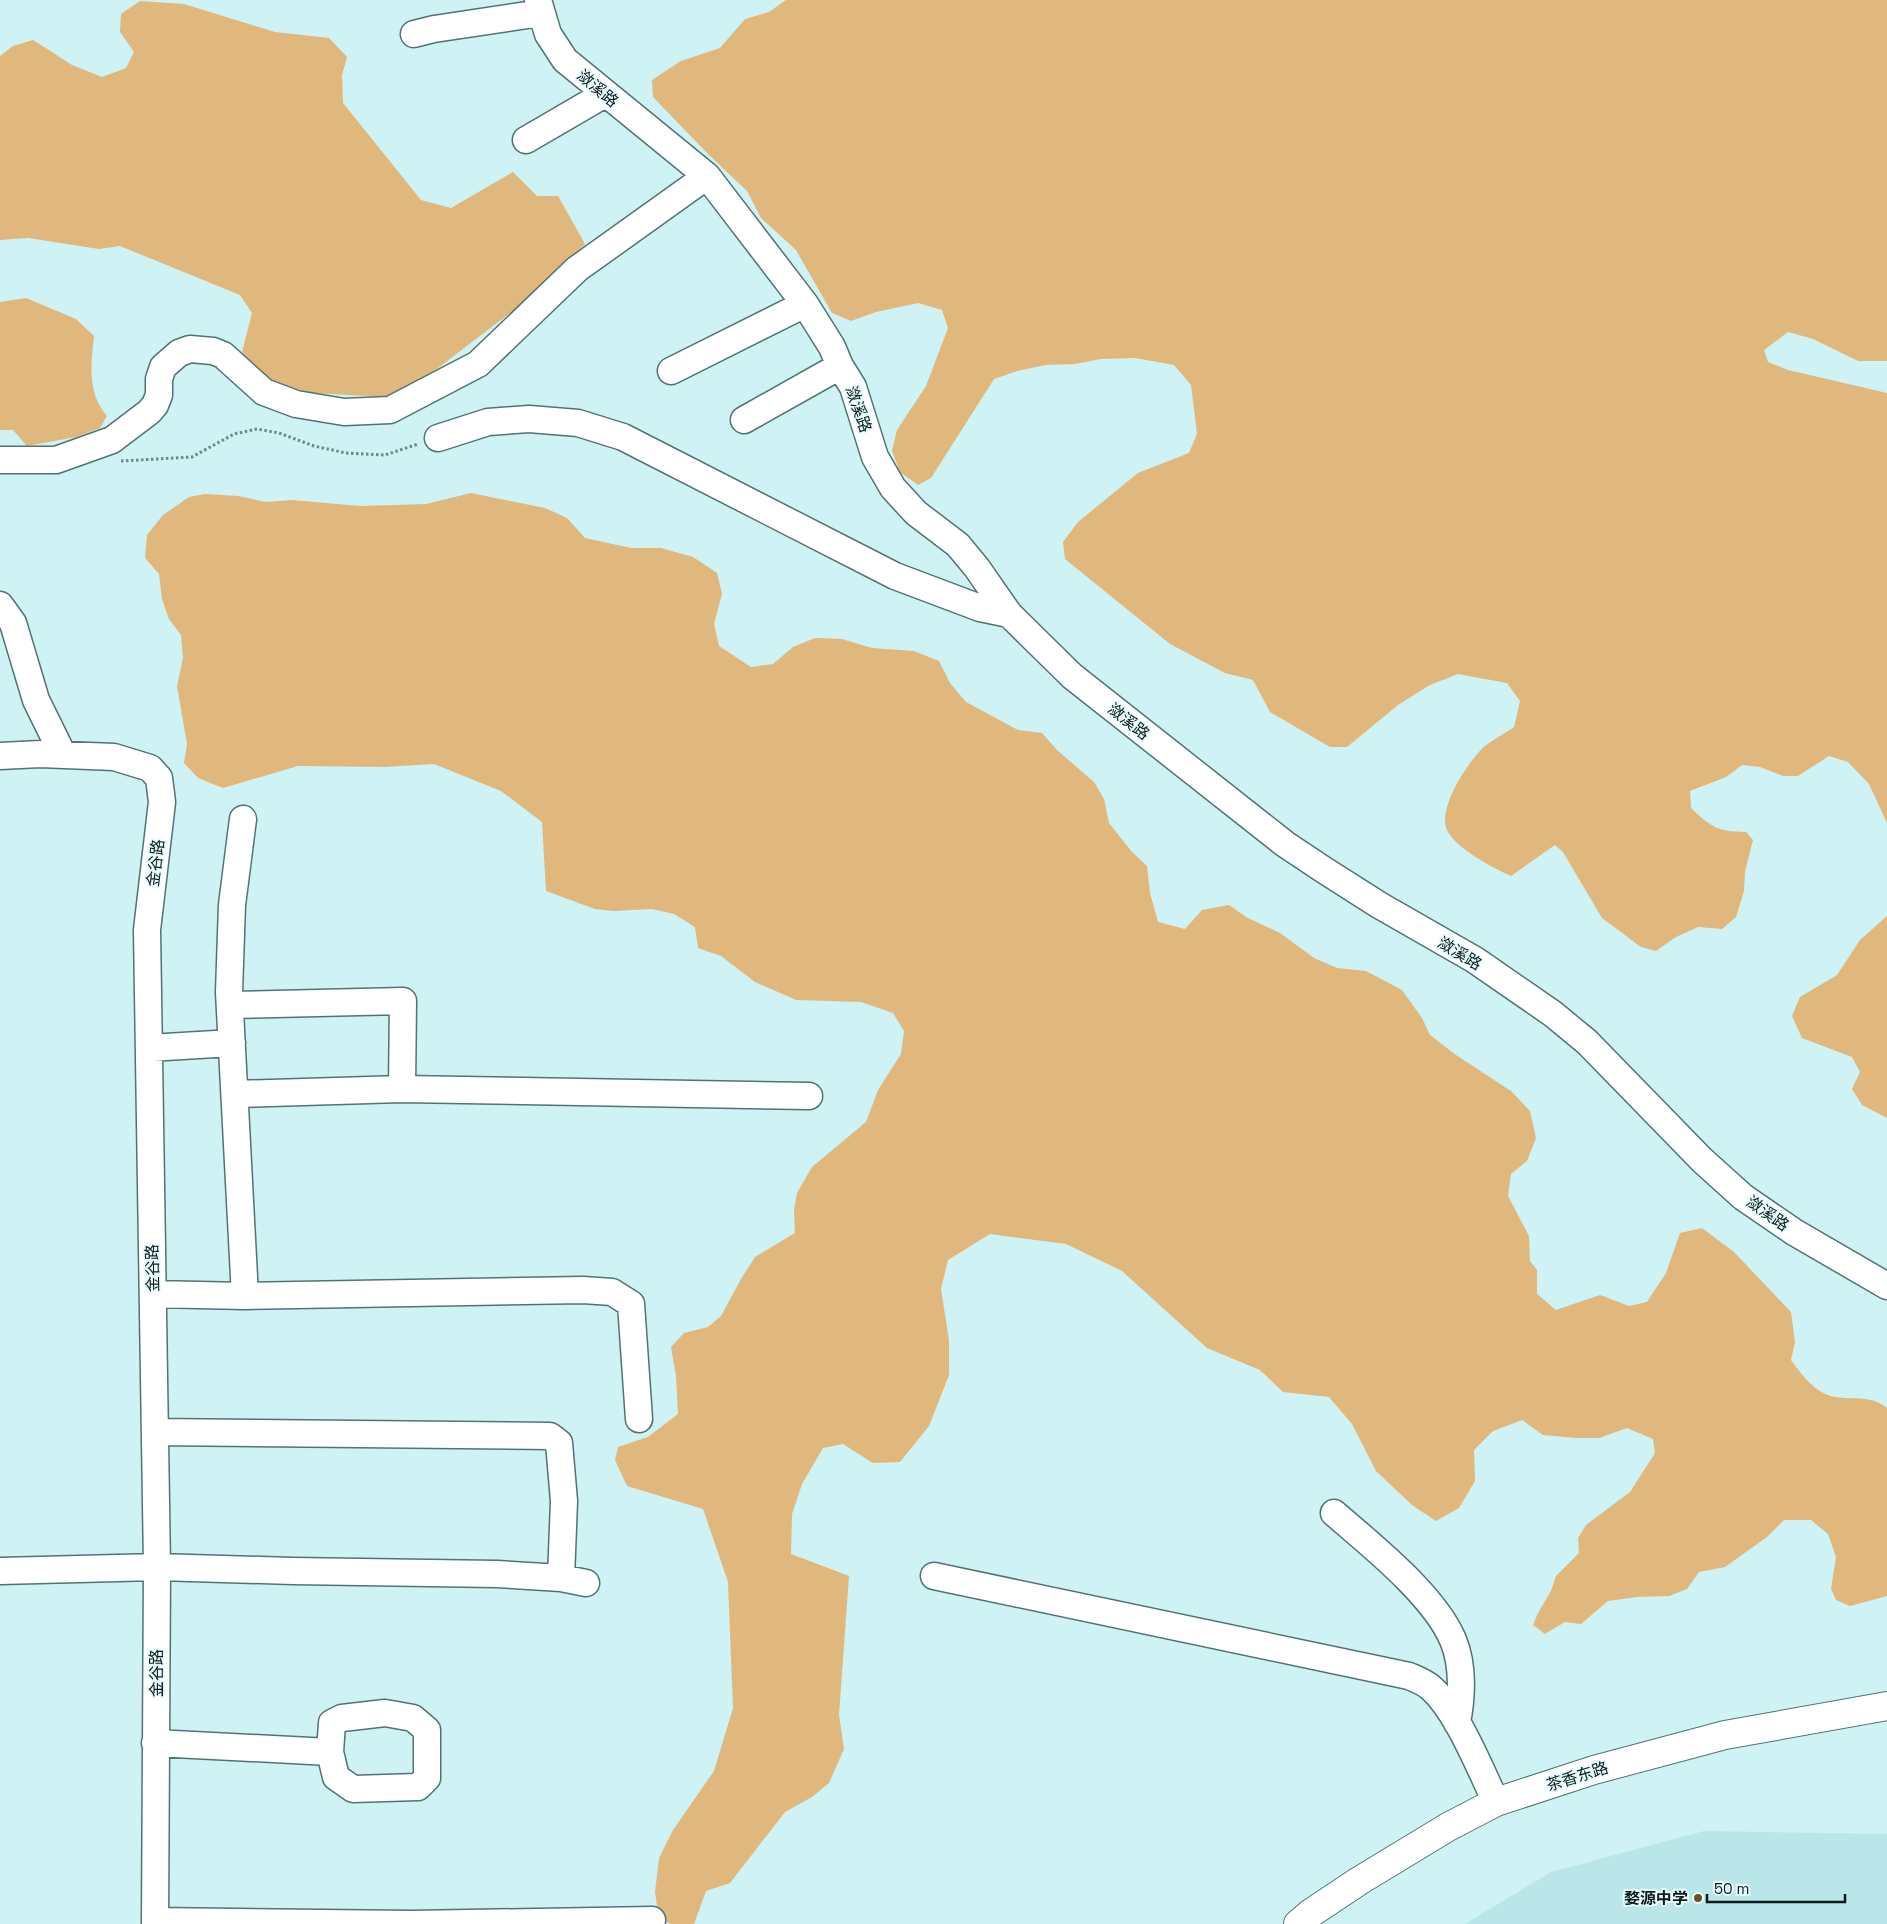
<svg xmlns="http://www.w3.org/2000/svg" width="1887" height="1924" viewBox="0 0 1887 1924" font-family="'Space Grotesk','Noto Sans SC',sans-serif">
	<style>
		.built { fill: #bae6ea }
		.green { fill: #e0b77c }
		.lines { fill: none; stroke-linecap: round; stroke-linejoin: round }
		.minor-casing { stroke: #537274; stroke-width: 29 }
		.major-casing { stroke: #537274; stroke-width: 30 }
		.path { stroke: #6f8788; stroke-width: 3; stroke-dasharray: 2.5 2.5; stroke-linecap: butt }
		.minor { stroke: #fff; stroke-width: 26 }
		.major { stroke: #fff; stroke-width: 28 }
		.poi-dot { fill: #6d5023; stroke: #e7fcfd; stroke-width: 2 }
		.labels { text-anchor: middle; stroke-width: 4; stroke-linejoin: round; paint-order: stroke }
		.street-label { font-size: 16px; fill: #0d1a1b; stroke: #e7fcfd }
		.poi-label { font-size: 16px; font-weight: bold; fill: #0d1a1b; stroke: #e7fcfd; text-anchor: end }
	</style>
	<rect width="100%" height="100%" fill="#cff2f4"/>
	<path class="built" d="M1704 1831 1887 1834V1924H1465L1551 1872Z"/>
	<path class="green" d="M786 0H1887V361H1858L1813 339 1788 332 1764 350 1768 362 1788 370 1887 393V823L1869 784 1848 762 1829 756 1798 776H1783L1760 767 1742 765 1726 777 1690 791 1691 808C1712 828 1717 831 1746 832L1753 840 1745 871 1744 891 1736 917 1722 929 1698 927 1676 937 1656 951 1641 947 1602 918 1563 852 1555 845 1511 876C1493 868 1455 848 1447 830 1437 808 1469 760 1485 746 1494 739 1504 734 1514 727L1520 701 1507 683 1458 674 1430 685 1398 705 1347 747H1330L1270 712 1253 680 1225 673 1170 644 1065 559 1063 542 1078 522 1138 473 1189 453 1197 434 1191 385 1174 365 1135 358 1101 359 1075 364 1046 365 1017 371 994 379 931 478 918 485 900 472 892 451 897 430 926 386 948 328 942 310 918 303 876 312 851 321 832 313 796 250 761 218 747 191 708 154 653 97 652 80 681 61 720 48 745 19 769 12Z
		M140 1 184 4 275 32 329 38 347 57 342 75 343 103 421 200 451 208 513 172 537 196H558L585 244 527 300 434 371 385 397 312 393 270 382 242 352 252 313 240 295 120 246 99 249 28 238 0 240V56L13 46 33 40 72 65 102 77 126 68 134 52 120 32 121 14Z
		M26 298 76 319 94 336C91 365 87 393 107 416L100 428 76 437 27 446 13 430H0V302Z
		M471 493 545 508 567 518 585 538 631 548H661L693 557 717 573 722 594 714 624 719 646 751 667 773 664 793 647 815 638 842 639 872 648 914 651 939 661 950 683 966 702 1018 730 1042 733 1057 750 1094 782 1104 799 1109 823 1132 852 1147 866 1150 893 1158 922 1185 929 1202 910 1229 905 1246 917 1280 933 1314 958 1337 968 1366 971 1402 990 1422 1018 1430 1035 1456 1055 1511 1091 1530 1111 1536 1138 1527 1161 1511 1174 1508 1196 1529 1236 1530 1261 1537 1270V1294L1556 1310 1600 1295 1629 1306 1647 1302 1666 1273 1680 1233 1702 1228 1734 1252 1791 1312 1795 1342 1791 1360C1801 1374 1816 1394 1835 1397 1853 1400 1872 1395 1887 1408V1596L1850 1606 1836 1600 1831 1589 1836 1557 1828 1534 1811 1520H1784L1767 1537 1725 1567 1699 1572 1687 1589 1669 1596 1637 1597 1608 1601 1581 1624 1565 1622 1545 1634 1533 1625 1538 1613 1551 1591 1556 1576 1579 1553 1578 1538 1586 1525 1630 1492 1655 1453 1653 1439 1627 1428 1599 1438H1576L1543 1435 1522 1420 1493 1431 1474 1450 1475 1481 1459 1508 1436 1521 1412 1505 1376 1471 1352 1424 1329 1397 1283 1392 1260 1370 1207 1348 1122 1271 1066 1244 990 1234 948 1260 941 1289 949 1340V1375L929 1426 900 1462 873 1463 843 1444 823 1448 802 1484 792 1514 791 1554 849 1576 839 1715 844 1749 829 1783 812 1797 785 1812 730 1883 706 1891 694 1924H671L659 1919 655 1892 659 1858 673 1830 714 1771 733 1708 728 1582 703 1509 627 1486 615 1460 618 1447 648 1437 678 1414 676 1376 671 1347 684 1333 708 1327 721 1316 741 1279 755 1257 795 1233 794 1210 797 1193 812 1167 866 1122 878 1090 901 1054 904 1031 893 1013 861 1002 796 1000 755 982 721 956 698 948 695 927 674 914 652 909 613 911 595 909 546 891 542 822 501 791 434 764 384 767 298 766 223 788 198 778 184 763 187 744 177 686 183 658 181 635 169 619 162 599 159 574 145 558 147 535 163 515 189 497 205 494 238 496 266 502 292 500 360 506 426 504Z
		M1887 916V1118L1862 1105 1852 1089 1860 1072 1852 1057 1802 1038 1792 1016 1800 997 1837 975 1860 940Z"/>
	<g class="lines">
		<g class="minor-casing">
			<path id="minor" d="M538 0 548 34 565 60 707 176 805 304 832 347 840 366 853 387 875 457 893 488 916 513 958 545 977 568 1009 614 1072 676 1285 844 1324 870 1379 905 1475 960 1553 1014 1587 1042 1702 1160 1743 1197 1794 1232 1887 1286
				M414 34 434 29 541 13
				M526 140 605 94
				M671 371 805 304
				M744 420 840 366
				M438 438 488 422 529 419 578 423 623 437 895 576 980 608 1009 614
				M0 460H56L112 440 149 412 155 405 159 395V379L163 367 179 353 190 349 213 351 223 355 264 392 296 404 344 412 390 410 478 364 577 269 707 176
				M0 605 13 623 36 700 63 755
				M0 756 40 754 114 757 150 768 159 778 162 802 147 930 157 1567 155 1924
				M243 819 232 905 229 992 245 1296
				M230 1005 403 1001 402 1089
				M149 1048 232 1043
				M235 1094 402 1089 809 1096
				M153 1294 245 1296 583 1290 612 1292 631 1304 639 1419
				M155 1432 550 1436 559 1443 564 1501 561 1578
				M1334 1513C1371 1545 1434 1595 1453 1640 1464 1666 1462 1696 1457 1723
				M0 1571 157 1567 293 1571 497 1574 561 1578 586 1583
				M934 1576 1409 1676C1416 1679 1424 1682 1430 1687 1457 1710 1480 1769 1496 1802
				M385 1713 413 1718 427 1730V1778L418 1787 353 1789 336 1777 330 1752 332 1723 342 1718Z
				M155 1743 330 1752
				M155 1921 412 1924 652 1920"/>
		</g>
		<g class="major-casing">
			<path id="major" d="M1298 1924 1311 1913 1359 1881 1448 1827 1496 1802 1594 1770 1725 1735 1887 1706"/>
		</g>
		<path class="path" d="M121 461 192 457 234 434 257 429 279 433 314 446 346 453 385 455 418 444"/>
		<use href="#minor" class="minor"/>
		<use href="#major" class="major"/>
	</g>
	<circle class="poi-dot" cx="1698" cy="1898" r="5"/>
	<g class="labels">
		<g class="street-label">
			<text transform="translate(598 88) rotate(40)" y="6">潋溪路</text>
			<text transform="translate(859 409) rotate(71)" y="6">潋溪路</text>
			<text transform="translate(1129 721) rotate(38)" y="6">潋溪路</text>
			<text transform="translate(155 863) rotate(-83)" y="6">金谷路</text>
			<text transform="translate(1460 953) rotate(31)" y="6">潋溪路</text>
			<text transform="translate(1768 1213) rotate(35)" y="6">潋溪路</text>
			<text transform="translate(152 1268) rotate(-91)" y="6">金谷路</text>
			<text transform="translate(156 1673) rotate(-90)" y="6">金谷路</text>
			<text transform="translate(1577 1776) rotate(-17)" y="6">茶香东路</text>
		</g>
		<g class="poi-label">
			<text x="1688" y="1904">婺源中学</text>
		</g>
	</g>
	<path d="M1707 1894v8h138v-8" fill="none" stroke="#0d1a1b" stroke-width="2.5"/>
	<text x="1714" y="1894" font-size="15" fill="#0d1a1b" stroke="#e7fcfd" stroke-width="4" paint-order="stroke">50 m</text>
</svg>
